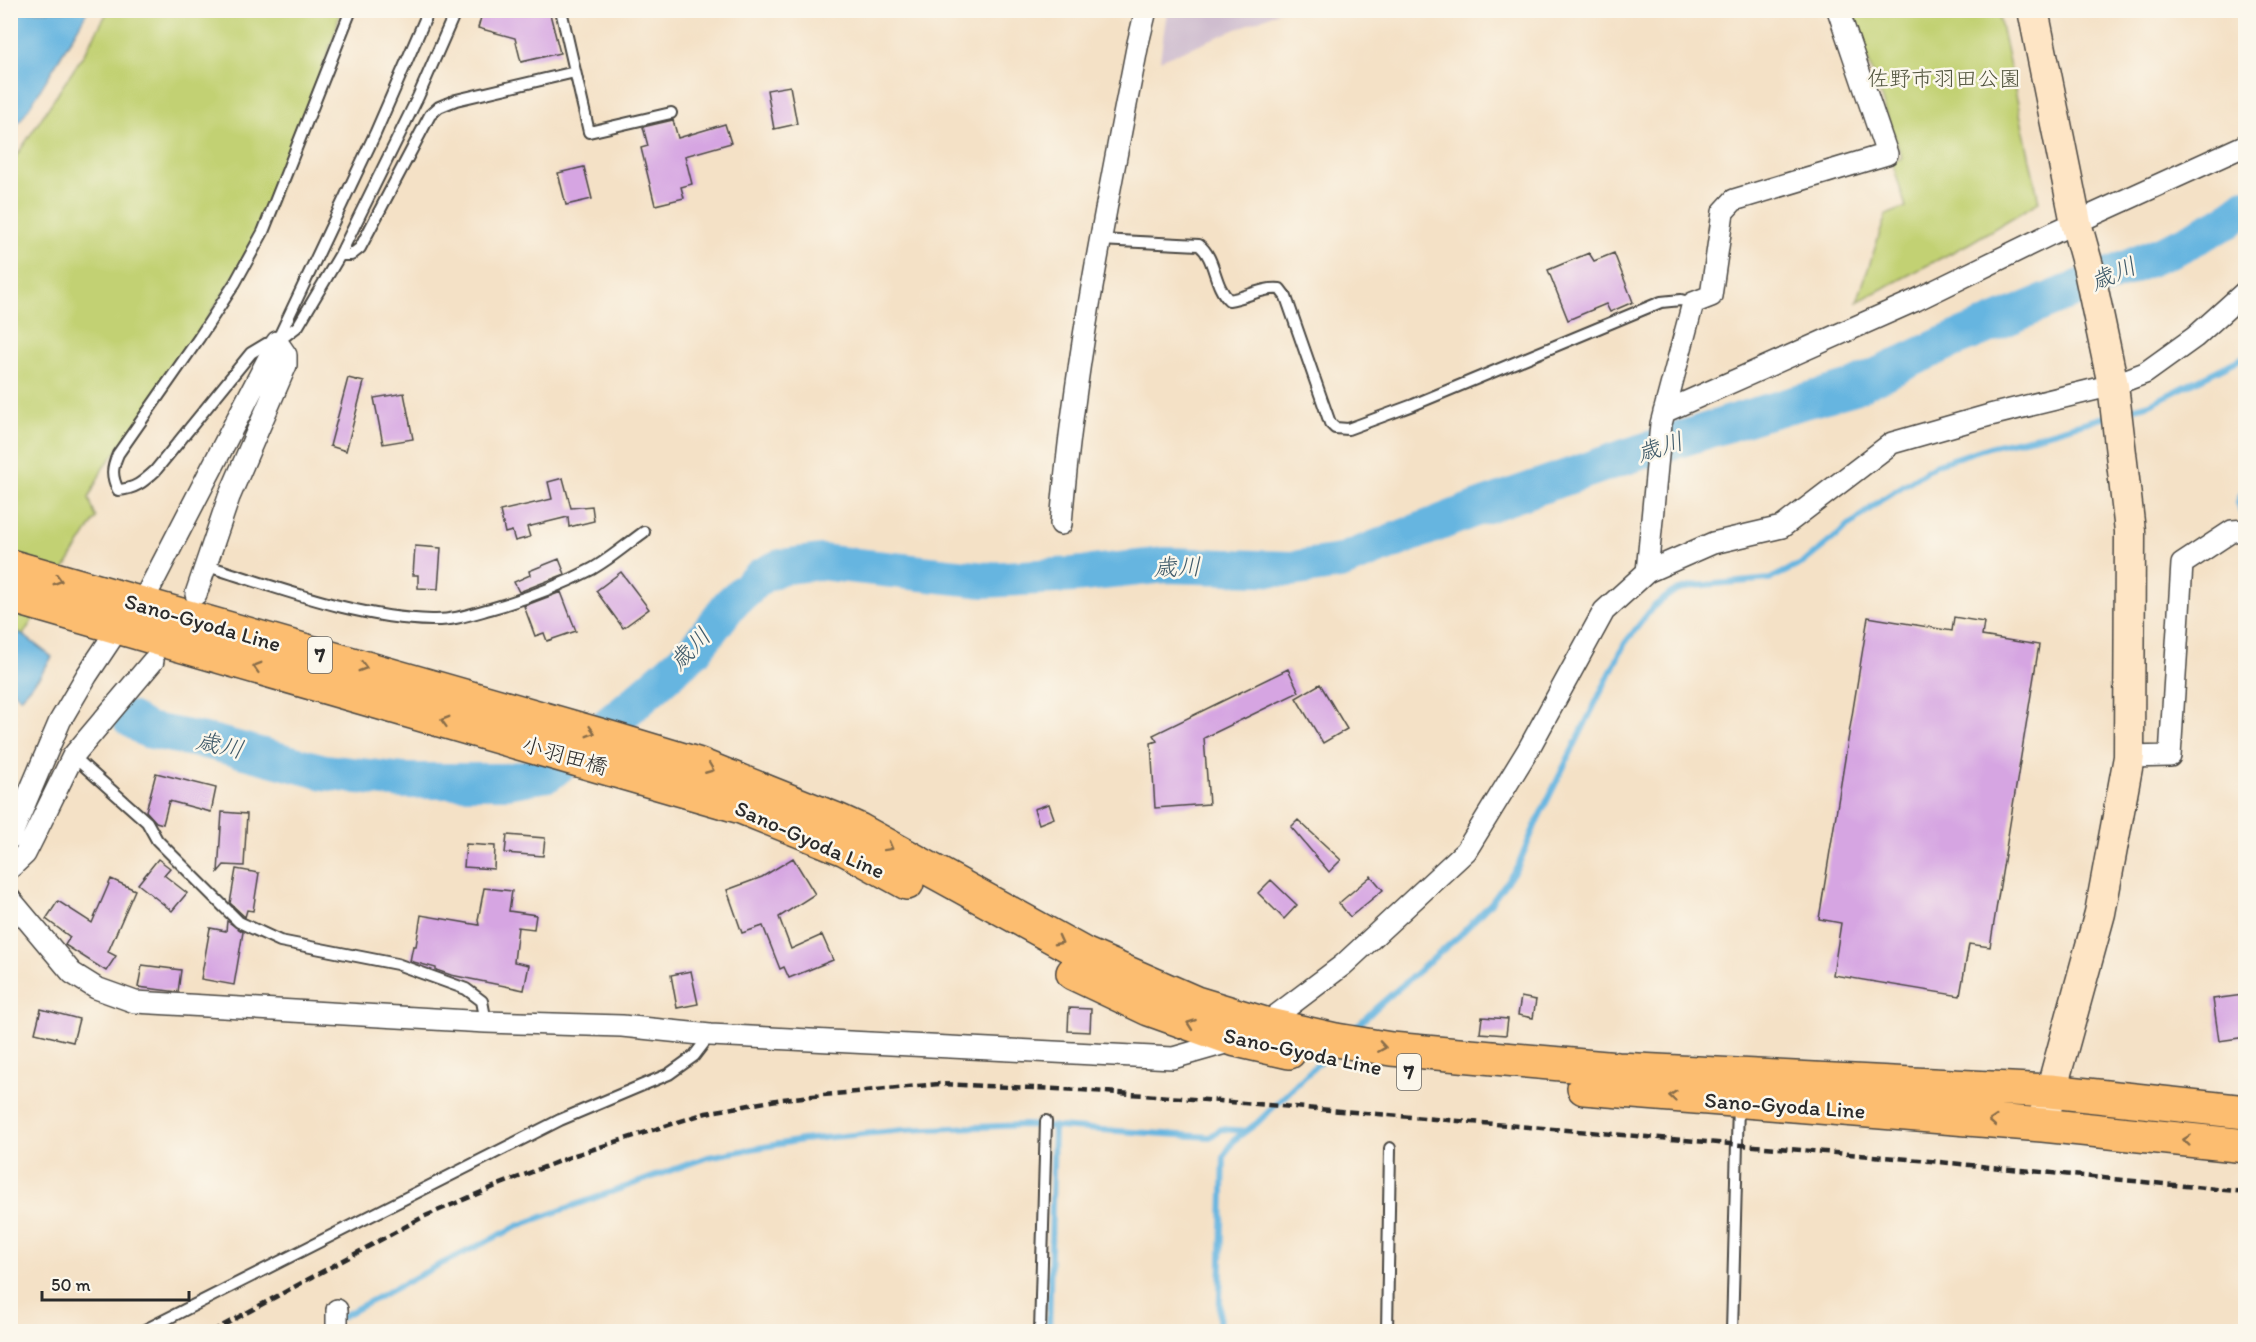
<svg xmlns="http://www.w3.org/2000/svg" width="2256" height="1342" viewBox="0 0 2256 1342" font-family="Itim,'Klee One',sans-serif">
	<style>
		.industrial { fill: #cfbdcf }
		.green { fill: #c2d173; stroke: #767e4f; stroke-width: 1.5 }
		.water { fill: #66b5e0; stroke: #487086; stroke-width: 1.5 }
		.pier { fill: #f4e1c6 }
		.lines { fill: none; stroke-linecap: round; stroke-linejoin: round }
		.stream { stroke: #66b5e0; stroke-width: 6 }
		.river { stroke: #66b5e0; stroke-width: 36 }
		.building { fill: #d6a5e2 }
		.lane-casing { stroke: #494642; stroke-width: 14 }
		.street-casing { stroke: #494642; stroke-width: 24 }
		.secondary-casing { stroke: #494642; stroke-width: 33 }
		.primary-casing { stroke: #494642; stroke-width: 36 }
		.lane { stroke: #fff; stroke-width: 10 }
		.street { stroke: #fff; stroke-width: 21 }
		.secondary { stroke: #fee5c5; stroke-width: 30 }
		.primary { stroke: #fcbd6f; stroke-width: 33 }
		.rail { stroke: #2b2b2b; stroke-width: 4.5; stroke-dasharray: 9 4.5; stroke-linecap: butt }
		.oneway { stroke: #896d4a }
		.labels { text-anchor: middle; stroke-width: 5; stroke-linejoin: round; paint-order: stroke }
		.shield { fill: #fbf7ec; stroke: #696865; stroke-width: 1.5 }
		.shield-label { font-size: 21px; font-weight: bold; fill: #2b2b2b }
		.park-label { font-size: 22px; fill: #51543d; stroke: #fbf7ec }
		.street-label { font-size: 22px; fill: #2b2b2b; stroke: #fbf7ec }
		.water-label { font-size: 24px; font-style: italic; fill: #405b6a; stroke: #fbf7ec }
	</style>
	<rect width="100%" height="100%" fill="#fbf7ec"/>
	<filter id="ink" filterUnits="userSpaceOnUse"><feTurbulence type="fractalNoise" baseFrequency=".0167" numOctaves="2"/><feDisplacementMap in="SourceGraphic" scale="12" xChannelSelector="R" yChannelSelector="G"/><feConvolveMatrix kernelMatrix="1 2 1 2 8 2 1 2 1" color-interpolation-filters="sRGB"/></filter>
	<filter id="wash" filterUnits="userSpaceOnUse"><feTurbulence type="fractalNoise" baseFrequency=".008" numOctaves="4" result="noise"/><feDisplacementMap in="SourceGraphic" scale="24" xChannelSelector="R" yChannelSelector="G"/><feGaussianBlur stdDeviation="1.35" result="paint"/><feColorMatrix in="noise" values="0 0 0 0 0 0 0 0 0 0 0 0 0 0 0 0 0 1.4 0 .05"/><feComposite in="paint" operator="in"/></filter>
	<g filter="url(#wash)">
		<rect width="100%" height="100%" fill="#f4e1c6"/>
		<path class="industrial" d="M1167 11V10L1281 11 1160 60Z"/>
		<path class="green" d="M108 11H340L336 30 263 232 140 423 103 468 89 498 96 518 23 635 11 628V164L84 54Z
			M1851 11H1998L2039 202 1970 243 1857 302 1886 215 1906 207 1892 162 1902 158Z"/>
		<path class="water" d="M11 11H88L32 104 11 135Z
			M11 628 23 635 52 657 40 676 20 698 11 688Z"/>
		<path class="pier" d="M88 11H91L75 42 35 106 10 138 11 135 32 104 72 40Z"/>
		<g class="lines">
			<path class="stream" d="M2124 411 2150 404 2246 356
				M2246 485 2238 502 2241 511H2246
				M1351 1032 1377 1007 1458 937 1491 903 1518 866 1537 821 1625 643 1653 607 1673 592 1694 586 1770 579 1803 563 1881 500 1937 464 1992 446 2038 436 2108 416
				M341 1317 437 1266 520 1225 708 1157 802 1140 904 1130 1026 1125 1210 1137 1221 1129 1246 1131
				M1049 1332 1054 1126
				M1219 1332 1224 1156 1234 1140 1257 1123 1333 1049"/>
			<path class="river" d="M130 719 147 730 214 743 324 772 403 781H507L548 774 631 706 694 651 730 604 761 576 780 567 820 562 985 580 1074 575 1166 565 1291 569 1340 562 1475 509 1622 458 1759 414 1851 388 1944 344 2175 248 2228 221 2246 206"/>
		</g>
		<g id="blocks">
			<path class="building" d="M483 10H549L560 53 521 62 515 38 478 28Z
				M790 86 797 124 774 129 767 90Z
				M673 120 678 138 725 124 731 143 685 156 692 184 681 187 684 198 655 205 641 148 648 146 643 127Z
				M584 167 592 199 566 205 558 173Z
				M1589 253 1594 261 1614 253 1633 302 1610 312 1606 304 1568 320 1548 270Z
				M348 378 364 382 346 451 330 446Z
				M404 393 413 439 383 444 374 398Z
				M563 478 571 508 592 506 594 521 569 527 568 517 527 527 530 537 515 541 512 531 505 533 500 511 552 499 548 482Z
				M415 546 441 548 438 589 418 588V575H413Z
				M559 559 565 574 519 592 514 582 530 575 529 571Z
				M621 572 649 609 623 628 596 591Z
				M561 592 576 631 547 641 544 633 535 636 524 606Z
				M1868 617 1952 631 1954 617 1984 622 1982 636 2039 645 1990 947 1969 944 1960 996 1833 975 1841 923 1819 919Z
				M1288 669 1299 692 1204 738 1209 804 1155 808 1151 743 1157 741 1153 735Z
				M1320 684 1347 729 1323 743 1296 698Z
				M156 773 216 788 211 812 169 801 163 824 156 822 146 811Z
				M1049 804 1054 818 1039 824 1034 809Z
				M222 812 247 814 244 866 224 865 218 872Z
				M1298 820 1341 860 1329 872 1291 827Z
				M507 835 545 838 543 856 505 853Z
				M466 844 495 846 494 869 464 867Z
				M793 858 815 894 779 917 791 949 822 935 833 960 789 978 784 967 780 969 763 926 742 933 727 890 762 877Z
				M158 859 170 868 164 875 187 893 172 911 138 884Z
				M236 869 259 873 253 911 247 910 245 917 230 903Z
				M1371 876 1383 890 1350 917 1339 903Z
				M111 879 135 890 108 952 116 956 106 971 65 945 70 937 46 919 58 901 92 923Z
				M1271 880 1297 905 1284 919 1258 893Z
				M484 888 512 891 509 911 536 915 534 929 518 927 514 962 529 965 524 990 451 975 436 970V968L410 961 413 946H416L421 915 479 925 478 920Z
				M227 921 243 932 234 985 201 979 210 928 226 931Z
				M142 965 181 970 178 992 138 987Z
				M691 971 698 1004 677 1008 671 975Z
				M2243 995 2246 1037 2219 1041 2213 999Z
				M1521 997 1536 1000 1533 1018 1518 1015Z
				M1069 1008 1091 1009 1090 1032 1068 1031Z
				M41 1009 79 1019 73 1042 35 1033Z
				M1482 1017 1508 1019 1506 1035 1480 1033Z"/>
		</g>
	</g>
	<g filter="url(#ink)">
		<use href="#blocks" fill-opacity="0" stroke="#494642" stroke-width="1.5"/>
		<g class="lines">
			<g class="lane-casing">
				<path id="lane" d="M351 10 263 232 235 283 199 338 118 454C112 468 111 475 118 490 135 489 143 482 155 471L251 353 266 344 277 342 298 326 340 255 418 97 456 10
					M561 10 589 132 671 113
					M1100 240 1199 245C1216 258 1213 285 1229 300 1246 298 1262 287 1280 289L1286 297 1330 423 1335 428 1348 429 1413 405 1661 302 1681 300 1693 303
					M340 255H351L360 248 430 115 439 107 456 100 575 72
					M278 339 375 134 429 10
					M207 566C280 588 355 618 432 620 451 621 472 614 490 609 525 599 560 586 592 569 610 559 627 544 644 532
					M73 756 147 822 157 840 239 922 280 941 397 964 466 989 482 1001 486 1022
					M141 1332 560 1120 669 1074 694 1056 710 1035
					M1040 1332 1046 1121
					M1387 1332 1390 1148
					M1732 1332 1738 1105"/>
			</g>
			<g class="street-casing">
				<path id="street" d="M1664 412 1914 301 2055 232 2246 145
					M1061 524C1074 362 1107 203 1138 43L1146 10
					M1647 572 1661 424 1693 303 1711 296 1723 212 1734 200 1887 154 1838 10
					M141 605 277 342 286 355V365L229 497 196 594
					M2129 757 2170 756 2182 564 2232 531 2246 530
					M10 838 60 721 87 675 119 627
					M10 868 25 854 34 836 73 756 153 661
					M10 899 72 973 96 988 135 1002 486 1022 622 1026 710 1035 1173 1058 1236 1040 1265 1024 1343 965 1466 851 1528 750 1604 611 1647 572 1713 543 1782 527 1892 443 1990 415 2113 385 2145 373 2195 337 2246 291
					M337 1332V1310"/>
			</g>
			<g class="secondary-casing">
				<path id="secondary" d="M2033 10 2076 223 2088 266 2113 385 2130 531 2129 757 2100 913 2045 1113"/>
			</g>
			<g class="primary-casing">
				<path id="primary" d="M10 566 614 739 697 764 837 820 859 830 1084 954 1196 1003 1265 1024 1336 1040 1391 1049 1618 1069 2050 1091 2246 1112
					M10 596 741 807 845 849 907 883
					M1073 973 1149 1009 1236 1040 1289 1052
					M1584 1088 2042 1125 2246 1146"/>
			</g>
			<use href="#lane" class="lane"/>
			<use href="#street" class="street"/>
			<use href="#secondary" class="secondary"/>
			<use href="#primary" class="primary"/>
			<path class="rail" d="M211 1332 423 1217 496 1186 575 1155 706 1113 782 1099 939 1084 1081 1090 1306 1108 1919 1160 2246 1192"/>
		</g>
		<defs><path id="oneway-chevron" d="M-2-3.5L2.5 0L-2 3.5" fill="none" stroke-width="1.6" stroke-linecap="round" stroke-linejoin="round" transform="scale(1.5)"/></defs>
		<g class="oneway">
			<use href="#oneway-chevron" transform="translate(58 580) rotate(16)"/>
			<use href="#oneway-chevron" transform="translate(257 667) rotate(-164)"/>
			<use href="#oneway-chevron" transform="translate(363 667) rotate(16)"/>
			<use href="#oneway-chevron" transform="translate(445 721) rotate(-164)"/>
			<use href="#oneway-chevron" transform="translate(591 732) rotate(16)"/>
			<use href="#oneway-chevron" transform="translate(710 769) rotate(22)"/>
			<use href="#oneway-chevron" transform="translate(889 847) rotate(29)"/>
			<use href="#oneway-chevron" transform="translate(1059 941) rotate(28)"/>
			<use href="#oneway-chevron" transform="translate(1191 1024) rotate(-160)"/>
			<use href="#oneway-chevron" transform="translate(1382 1047) rotate(9)"/>
			<use href="#oneway-chevron" transform="translate(1673 1096) rotate(-175)"/>
			<use href="#oneway-chevron" transform="translate(1993 1121) rotate(-176)"/>
			<use href="#oneway-chevron" transform="translate(2187 1140) rotate(-174)"/>
		</g>
	</g>
	<g class="labels">
		<g class="shield">
			<rect x="308" y="637" width="24" height="36" rx="4.5"/>
			<rect x="1397" y="1054" width="24" height="36" rx="4.5"/>
		</g>
		<g class="shield-label">
			<text x="320" y="662">7</text>
			<text x="1409" y="1079">7</text>
		</g>
		<g class="park-label">
			<text x="1944" y="86">佐野市羽田公園</text>
		</g>
		<g class="street-label">
			<text transform="translate(203 622) rotate(16)" y="8">Sano-Gyoda Line</text>
			<text transform="translate(565 755) rotate(16)" y="8">小羽田橋</text>
			<text transform="translate(810 839) rotate(24)" y="8">Sano-Gyoda Line</text>
			<text transform="translate(1303 1051) rotate(12)" y="8">Sano-Gyoda Line</text>
			<text transform="translate(1785 1105) rotate(4)" y="8">Sano-Gyoda Line</text>
		</g>
		<g class="water-label">
			<text transform="translate(2113 274) rotate(-23)" y="8">歳川</text>
			<text transform="translate(1660 447) rotate(-17)" y="8">歳川</text>
			<text transform="translate(1177 567) rotate(-1)" y="8">歳川</text>
			<text transform="translate(690 649) rotate(-46)" y="8">歳川</text>
			<text transform="translate(220 745) rotate(13)" y="8">歳川</text>
		</g>
	</g>
	<rect width="2256" height="1342" fill="none" stroke="#fbf7ec" stroke-width="36"/>
	<path d="M42 1291v9h147v-9" fill="none" stroke="#2b2b2b" stroke-width="3"/>
	<text x="51" y="1291" font-size="18" fill="#2b2b2b" stroke="#fbf7ec" stroke-width="4.5" paint-order="stroke">50 m</text>
</svg>
